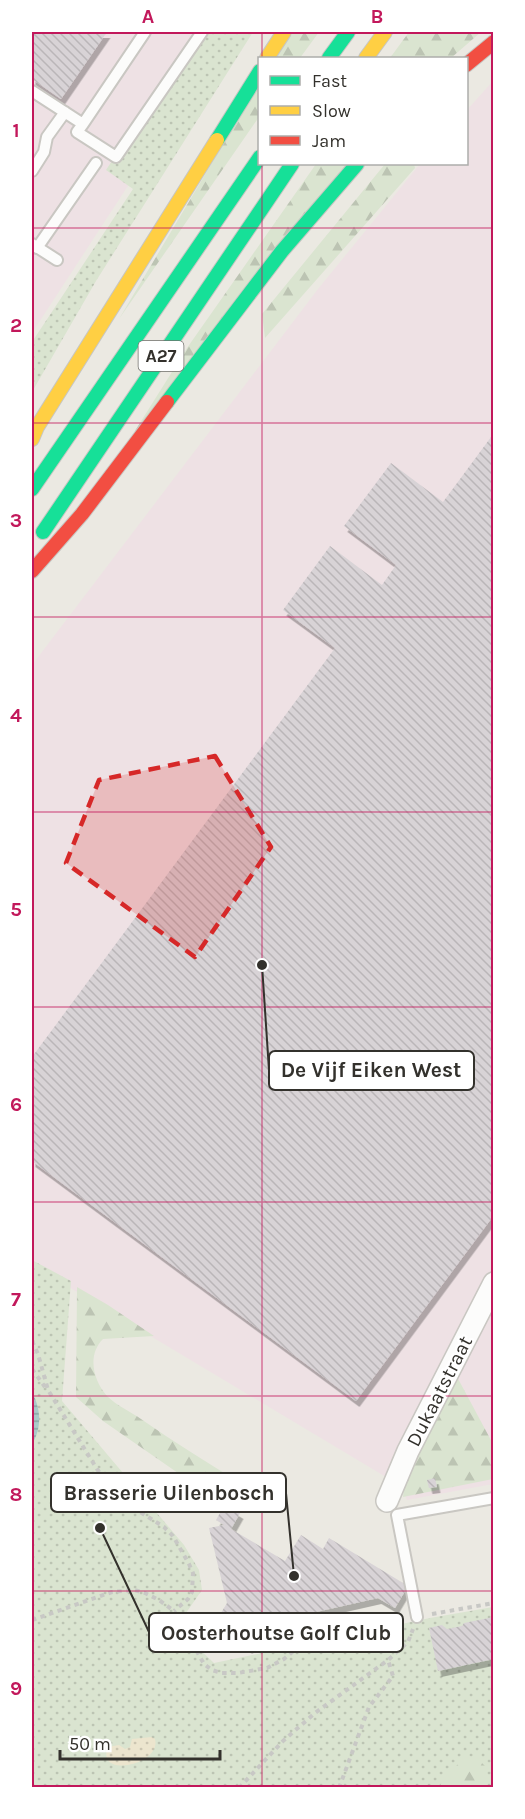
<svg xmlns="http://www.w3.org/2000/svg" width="525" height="1819" viewBox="0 0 525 1819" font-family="Karla,sans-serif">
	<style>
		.industrial { fill: #eee1e4 }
		.grass { fill: url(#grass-dots) }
		.forest { fill: url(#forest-firs) }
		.sand { fill: url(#sand-dots) }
		.water { fill: url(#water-rules) }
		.building { fill: url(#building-back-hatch); filter: url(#shadow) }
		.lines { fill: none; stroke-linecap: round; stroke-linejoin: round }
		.lane-casing { stroke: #c9c7c2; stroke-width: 14 }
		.street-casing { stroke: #c9c7c2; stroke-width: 24 }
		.fast-casing { stroke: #c7c6c2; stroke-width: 16 }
		.slow-casing { stroke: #c7c6c2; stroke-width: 16 }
		.jam-casing { stroke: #c7c6c2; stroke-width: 16 }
		.path { stroke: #c8c8c5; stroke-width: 4; stroke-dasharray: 4.5 4.5; stroke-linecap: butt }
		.lane { stroke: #fcfcfb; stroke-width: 10 }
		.street { stroke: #fcfcfb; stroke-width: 21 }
		.fast { stroke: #16e098; stroke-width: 14 }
		.slow { stroke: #ffcf43; stroke-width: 14 }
		.jam { stroke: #f24e42; stroke-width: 14 }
		.marked { fill: #d62828; fill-opacity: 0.2; stroke: #d62828; stroke-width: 4.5; stroke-dasharray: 12 8; stroke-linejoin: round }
		.grid { fill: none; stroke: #c2185b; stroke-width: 1.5; stroke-opacity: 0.55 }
		.labels { text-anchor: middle; stroke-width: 5; stroke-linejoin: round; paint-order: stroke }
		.shield { fill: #fff; stroke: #706f6b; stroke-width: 1.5 }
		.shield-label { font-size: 18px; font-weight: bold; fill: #33312c }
		.street-label { font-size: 20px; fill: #33312c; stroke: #fff }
		.leader { fill: none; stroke: #33312c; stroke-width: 2 }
		.callout-dot { fill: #33312c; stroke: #fff; stroke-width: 2 }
		.callout { fill: #fff; stroke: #33312c; stroke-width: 2 }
		.callout-label { font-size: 21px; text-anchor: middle; font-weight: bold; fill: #33312c }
		.neatline { fill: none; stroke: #c2185b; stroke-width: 2 }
		.grid-label { font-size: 20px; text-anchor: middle; font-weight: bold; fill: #c2185b }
	</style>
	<defs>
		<pattern id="grass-dots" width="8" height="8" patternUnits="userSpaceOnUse" patternTransform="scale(1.5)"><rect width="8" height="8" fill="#dae4d0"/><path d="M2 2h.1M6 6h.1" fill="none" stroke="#bcc4b3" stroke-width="1.8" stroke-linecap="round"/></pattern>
		<pattern id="forest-firs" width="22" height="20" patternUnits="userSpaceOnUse" patternTransform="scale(1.5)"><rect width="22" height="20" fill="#dae4d0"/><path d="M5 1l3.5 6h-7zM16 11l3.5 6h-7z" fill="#bcc4b3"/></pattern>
		<pattern id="sand-dots" width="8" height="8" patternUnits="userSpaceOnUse" patternTransform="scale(1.5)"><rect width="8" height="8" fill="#ece5ce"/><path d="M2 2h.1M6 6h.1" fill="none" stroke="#cbc5b1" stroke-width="1.8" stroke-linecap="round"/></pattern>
		<pattern id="water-rules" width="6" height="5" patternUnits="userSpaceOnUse" patternTransform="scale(1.5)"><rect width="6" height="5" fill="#aacac9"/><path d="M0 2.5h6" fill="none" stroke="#8ba5a3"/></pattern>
		<pattern id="building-back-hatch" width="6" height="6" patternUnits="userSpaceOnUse" patternTransform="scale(1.5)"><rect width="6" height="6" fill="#d8d3d6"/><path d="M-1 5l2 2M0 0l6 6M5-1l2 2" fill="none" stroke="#bab6b8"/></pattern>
		<filter id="shadow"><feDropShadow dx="3.5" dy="6" stdDeviation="0" flood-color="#0004"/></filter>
	</defs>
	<rect width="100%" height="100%" fill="#ebe9e2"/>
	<path class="industrial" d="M32 32H226L214 54 32 333Z
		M493 81V1484L407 1500 401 1486 32 1265V665L318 289 420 164H466L467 110Z"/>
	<path class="grass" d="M196 32H253L96 281 32 392V342L133 189 106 170Z
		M32 1260 71 1281 62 1401 184 1545 199 1570 202 1590 186 1613 196 1646 214 1663 430 1618 493 1607V1787H32Z"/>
	<path class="forest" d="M293 32H319L300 58H276Z
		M409 32H481L451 58H390Z
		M259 84V117L119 319Z
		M316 164H351L133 434 187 348Z
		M385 164H414L415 168 265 338 262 314Z
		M77 1287 108 1305 154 1336 103 1339C87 1355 93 1380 107 1396 116 1405 131 1412 141 1419 174 1442 208 1463 242 1484L227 1507 103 1421 76 1397Z
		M455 1373 493 1444V1479L403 1497 405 1477Z
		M468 1756 477 1758 487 1768 484 1787H439L450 1771Z"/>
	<path class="sand" d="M152 1737 155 1739C162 1765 95 1779 108 1747L119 1745 125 1749 130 1747 132 1739Z"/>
	<path class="water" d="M32 1392C41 1409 42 1428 32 1444Z"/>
	<path class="building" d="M32 32H107L61 99 32 79Z
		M494 433V1215L356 1401 32 1161V1057L335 648 283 610 330 546 382 585 396 565 344 526 391 463 443 502Z
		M435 1478 437 1487 429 1488 427 1480Z
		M225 1504 240 1513 231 1529 285 1561 301 1535 323 1549 329 1538 408 1586 395 1608 378 1598 316 1612 309 1624 296 1617 263 1626 249 1648 213 1626 227 1603 209 1528 224 1525 216 1520Z
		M494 1617V1659L438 1671 429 1628 442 1625 447 1629 462 1626 464 1623Z"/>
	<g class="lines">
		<g class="lane-casing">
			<path id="lane" d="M32 91 83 124 145 32
				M83 124 77 132 116 157 202 32
				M32 171 44 152 47 137 65 112
				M32 244 57 260
				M37 248 96 163
				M417 1617 397 1515 494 1498"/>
		</g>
		<g class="street-casing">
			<path id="street" d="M387 1501 408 1451 494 1283"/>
		</g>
		<g class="fast-casing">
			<path id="fast" d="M329 58 348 32
				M217 140 260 71
				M167 402 282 251 357 164
				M32 489 260 157
				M43 532 292 164"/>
		</g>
		<g class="slow-casing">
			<path id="slow" d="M267 58 284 32
				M366 58 385 32
				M32 439 37 427 217 140"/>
		</g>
		<g class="jam-casing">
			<path id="jam" d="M466 65 494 42
				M32 571 82 514 167 402"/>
		</g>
		<path class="path" d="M32 1341 38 1354 48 1390 97 1469 115 1494 129 1505 164 1527 173 1536 189 1564 193 1573 192 1592 188 1599 174 1611
			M32 1369 45 1387
			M432 1614 494 1603
			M32 1620 112 1592 134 1590 145 1593 159 1600 174 1611 204 1664 212 1670 221 1673H238L267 1668 284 1659 304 1642 320 1632 330 1628 352 1632 404 1620
			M239 1788 283 1741 315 1713 388 1660 408 1642 413 1629
			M339 1788 369 1707 393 1676 388 1660
			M493 1788 494 1786"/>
		<use href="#lane" class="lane"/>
		<use href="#street" class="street"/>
		<use href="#fast" class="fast"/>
		<use href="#slow" class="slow"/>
		<use href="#jam" class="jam"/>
	</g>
	<path class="marked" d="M215 756 271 847 195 957 66 863 99 780Z"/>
	<path class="grid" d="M262 32V58M262 164V1788M32 228H494M32 423H494M32 617H494M32 812H494M32 1007H494M32 1202H494M32 1396H494M32 1591H494"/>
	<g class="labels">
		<rect class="shield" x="138.5" y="341" width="45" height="30" rx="4.5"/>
		<g class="shield-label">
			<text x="161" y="362">A27</text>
		</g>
		<g class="street-label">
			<text transform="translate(439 1391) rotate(-63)" y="7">Dukaatstraat</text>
		</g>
	</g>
	<path class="leader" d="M262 965L269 1070M294 1576L286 1493M100 1528L149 1632"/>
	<g class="callout-dot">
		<circle cx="262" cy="965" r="6"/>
		<circle cx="294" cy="1576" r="6"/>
		<circle cx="100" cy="1528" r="6"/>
	</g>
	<g class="callout">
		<rect x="269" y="1051" width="205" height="39" rx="6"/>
		<rect x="51" y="1473" width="235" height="39" rx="6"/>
		<rect x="149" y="1613" width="254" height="39" rx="6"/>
	</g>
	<g class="callout-label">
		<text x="371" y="1077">De Vijf Eiken West</text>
		<text x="169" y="1500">Brasserie Uilenbosch</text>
		<text x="276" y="1640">Oosterhoutse Golf Club</text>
	</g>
	<rect width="525" height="1819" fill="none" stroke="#ffffff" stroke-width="66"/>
	<rect x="258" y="57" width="210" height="108" fill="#ffffff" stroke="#adadab" stroke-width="1.5"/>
	<rect x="270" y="76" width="30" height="9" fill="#16e098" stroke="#adadab" stroke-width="1.5"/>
	<text x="312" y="87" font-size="18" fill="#33312c">Fast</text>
	<rect x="270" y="106" width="30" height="9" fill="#ffcf43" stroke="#adadab" stroke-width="1.5"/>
	<text x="312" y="117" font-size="18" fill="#33312c">Slow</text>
	<rect x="270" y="136" width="30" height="9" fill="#f24e42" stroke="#adadab" stroke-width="1.5"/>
	<text x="312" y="147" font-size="18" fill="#33312c">Jam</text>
	<path d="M60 1750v9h160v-9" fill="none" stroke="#33312c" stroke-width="3"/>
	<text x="69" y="1750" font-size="18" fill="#33312c" stroke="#ffffff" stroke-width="4.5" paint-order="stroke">50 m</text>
	<rect x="33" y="33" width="459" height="1753" class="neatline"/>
	<g class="grid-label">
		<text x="148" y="23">A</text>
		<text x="377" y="23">B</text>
		<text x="16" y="137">1</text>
		<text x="16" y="332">2</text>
		<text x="16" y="527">3</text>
		<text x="16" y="722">4</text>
		<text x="16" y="916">5</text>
		<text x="16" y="1111">6</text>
		<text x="16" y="1306">7</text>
		<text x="16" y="1501">8</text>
		<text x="16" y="1695">9</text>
	</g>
</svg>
